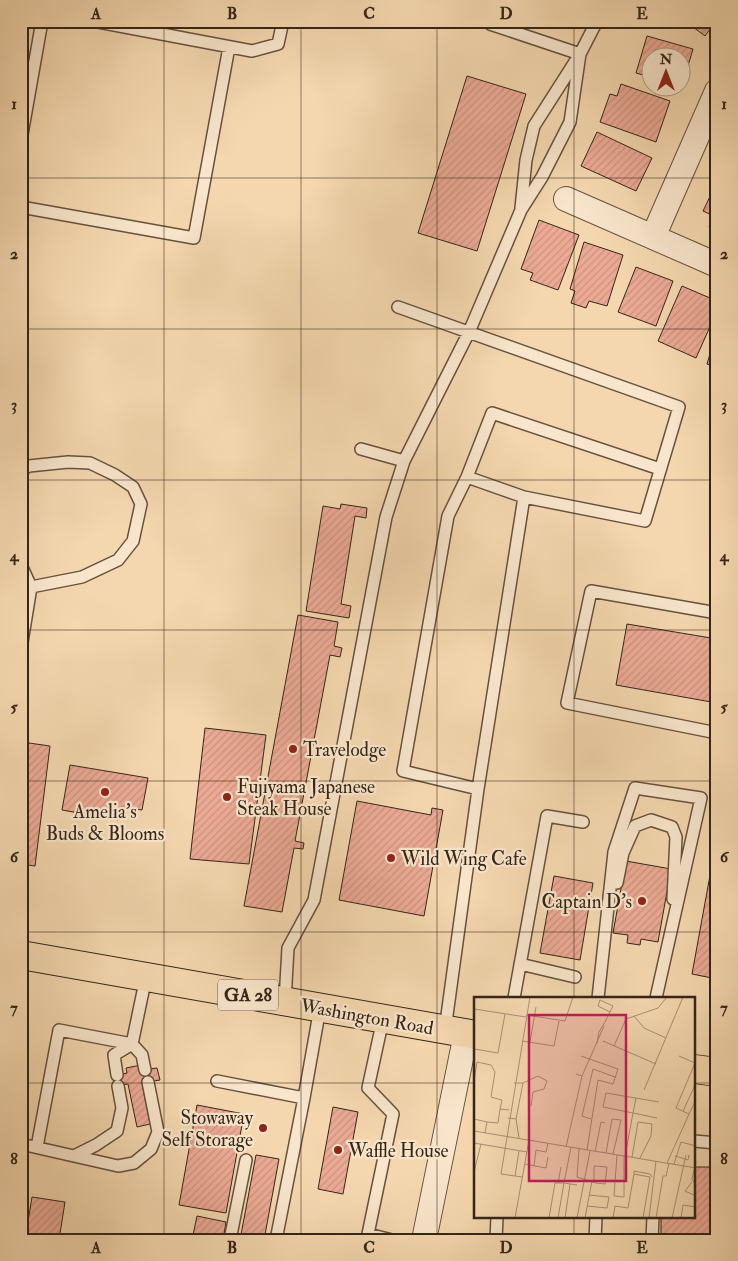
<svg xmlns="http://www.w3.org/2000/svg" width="738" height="1261" viewBox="0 0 738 1261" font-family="'IM FELL Double Pica',serif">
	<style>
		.building { fill: url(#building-hatch); stroke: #352517 }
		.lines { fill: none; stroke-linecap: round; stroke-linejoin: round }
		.lane-casing { stroke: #65523d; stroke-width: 14 }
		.street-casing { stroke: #65523d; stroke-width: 26 }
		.primary-casing { stroke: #352517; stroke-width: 30 }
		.lane { stroke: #f8e5cb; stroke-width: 11 }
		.street { stroke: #f8e5cb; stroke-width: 24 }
		.primary { stroke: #f4d7af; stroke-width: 28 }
		.grid { fill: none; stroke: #352517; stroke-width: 1; stroke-opacity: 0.55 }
		.poi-dot { fill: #8f2418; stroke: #f8e5cb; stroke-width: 2 }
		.labels { text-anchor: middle; stroke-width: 4.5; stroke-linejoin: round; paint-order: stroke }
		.shield { fill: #f8e5cb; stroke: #705f4d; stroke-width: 1 }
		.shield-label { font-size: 18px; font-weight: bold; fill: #352517 }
		.poi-label { font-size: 19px; fill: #352517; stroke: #f8e5cb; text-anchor: start }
		.street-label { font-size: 19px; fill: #352517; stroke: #f8e5cb }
		.inset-road { fill: none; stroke: #a89072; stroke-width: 1 }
		.view { fill: #c2185b; fill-opacity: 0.15; stroke: #c2185b; stroke-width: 2.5 }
		.inset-edge { fill: none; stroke: #352517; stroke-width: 2.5 }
		.neatline { fill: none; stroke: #352517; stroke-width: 2 }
		.grid-label { font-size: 16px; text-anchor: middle; font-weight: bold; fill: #352517 }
	</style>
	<defs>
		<pattern id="building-hatch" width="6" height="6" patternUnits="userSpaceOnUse" patternTransform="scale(1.25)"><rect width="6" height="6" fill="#ecaa95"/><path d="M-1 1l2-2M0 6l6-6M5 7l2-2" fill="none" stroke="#cb9280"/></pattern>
	</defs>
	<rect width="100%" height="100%" fill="#f4d7af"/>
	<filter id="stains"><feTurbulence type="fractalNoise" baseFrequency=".004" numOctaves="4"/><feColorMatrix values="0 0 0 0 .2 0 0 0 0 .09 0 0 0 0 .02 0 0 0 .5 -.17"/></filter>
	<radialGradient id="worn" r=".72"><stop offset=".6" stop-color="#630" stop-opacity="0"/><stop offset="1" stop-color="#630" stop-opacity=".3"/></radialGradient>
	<path class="building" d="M685 21H716L705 36Z
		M647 36 693 49 682 86H680V58H650V77L636 73Z
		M467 76 526 94 477 251 418 233Z
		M621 84 670 101 656 142 600 122 610 94 617 96Z
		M597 132 652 158 636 191 581 166Z
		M717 182V231L709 227 714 216 703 211Z
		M539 220 579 235 558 290 530 280 533 273 521 269Z
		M584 242 623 255 607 306 589 301 586 308 571 303 575 291 570 289Z
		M636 267 673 281 656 326 618 312Z
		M682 286 717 301V311L696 358 658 341Z
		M717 330V367L707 364Z
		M341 504 367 508 366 518 355 516 341 604 351 606 349 618 306 611 323 506 340 509Z
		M298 615 338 622 334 646 342 648 340 657 330 655 295 841 304 843 303 849 294 848 282 912 244 906Z
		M627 624 717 639V703L616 685Z
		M205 728 266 735 249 864 190 859Z
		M22 742 50 746 35 866 21 864Z
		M70 765 148 778 142 810 121 807 118 820 62 810Z
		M357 801 431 815 432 808 443 810 424 916 339 900Z
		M717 837V979L692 974Z
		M626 861 671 869 658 942 641 939 640 945 627 943 628 935 613 933Z
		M554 876 593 883 580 960 540 953Z
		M141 1065 142 1070 157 1068 160 1080 142 1083 150 1124 137 1127 128 1084 115 1086 113 1076 127 1073 126 1068Z
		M197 1105 244 1114 226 1213 179 1205Z
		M333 1107 358 1112 343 1194 318 1189Z
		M256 1155 279 1159 264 1240H240Z
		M694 1167H717V1240H661V1217H694Z
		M32 1197 65 1202 59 1240H25Z
		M197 1216 226 1222 223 1240H192Z"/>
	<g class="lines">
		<g class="lane-casing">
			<path id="lane" d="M93 21 252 51 278 44 283 21
				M490 24 580 54
				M21 140 42 21
				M21 207 194 238 229 47
				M521 208 526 160 534 126 580 54 597 21
				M398 307 679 407 645 521 524 497 478 789 445 1030
				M404 461 469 332 521 210 542 177 570 122 580 54
				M21 470 29 466 68 462 90 463 115 475 133 487 141 504 133 541 118 560 82 577 31 587 21 648
				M467 477 524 497
				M21 565 31 587
				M717 613 591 591 567 703 717 733
				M478 789 403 771 448 516 467 477 492 413 660 469
				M617 883 623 853 635 826 651 820 672 827 676 837 673 899
				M520 964 575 977
				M514 998 547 816 583 822
				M598 998 614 852 635 788 701 798 656 998
				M285 1001 288 948 314 900 386 517 404 461 361 449
				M383 1019 368 1088 393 1114 368 1234 392 1240
				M117 1075 114 1055 132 1044 142 1055 145 1070
				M217 1081 304 1098
				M694 1141 717 1143
				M21 1144 118 1166 134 1163 151 1149 158 1132 148 1082
				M37 1147 59 1030 132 1044 146 977
				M76 1155 96 1145 117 1131 122 1108 118 1086
				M230 1240 246 1160
				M276 1240 304 1098 320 1008
				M496 1240 497 1217
				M595 1240 596 1217
				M652 1240 653 1217"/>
		</g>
		<g class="street-casing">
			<path id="street" d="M566 199 717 265
				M653 237 717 91
				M424 1240 466 1034"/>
		</g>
		<g class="primary-casing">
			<path id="primary" d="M21 955 476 1035
				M694 1069 717 1072"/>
		</g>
		<use href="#lane" class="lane"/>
		<use href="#street" class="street"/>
		<use href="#primary" class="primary"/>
	</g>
	<path class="grid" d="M164 21V1240M301 21V1240M437 21V1240M574 21V998M21 178H717M21 329H717M21 480H717M21 630H717M21 781H717M21 932H717M21 1083H476M694 1083H717M574 1217V1240"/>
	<g class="poi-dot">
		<circle cx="293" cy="749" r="5"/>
		<circle cx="105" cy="792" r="5"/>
		<circle cx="227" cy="797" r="5"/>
		<circle cx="391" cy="858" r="5"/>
		<circle cx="642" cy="901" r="5"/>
		<circle cx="263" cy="1128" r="5"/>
		<circle cx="338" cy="1150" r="5"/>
	</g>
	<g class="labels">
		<rect class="shield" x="218" y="979.5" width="60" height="31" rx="4"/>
		<g class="shield-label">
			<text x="248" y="1001">GA 28</text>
		</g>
		<g class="poi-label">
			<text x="303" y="756">Travelodge</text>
			<text x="237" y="793">Fujiyama Japanese<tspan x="237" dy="22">Steak House</tspan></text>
			<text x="105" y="818" text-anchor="middle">Amelia's<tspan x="105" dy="22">Buds &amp; Blooms</tspan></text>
			<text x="401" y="865">Wild Wing Cafe</text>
			<text x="632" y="908" text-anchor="end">Captain D's</text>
			<text x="253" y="1124" text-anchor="end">Stowaway<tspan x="253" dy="22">Self Storage</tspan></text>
			<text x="348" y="1157">Waffle House</text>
		</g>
		<g class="street-label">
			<text transform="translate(367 1016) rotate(10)" y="7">Washington Road</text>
		</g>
	</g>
	<g transform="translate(474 997)">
		<rect width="221" height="221" fill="#f4d7af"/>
		<path class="inset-road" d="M0 12 52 20M52 18 91 24 99 0M160 19 170 31 192 41M48 44 80 49 85 24M129 44 182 67M56 45 62 10M123 46 125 35 131 25 139 9 126 3 124 9 136 15M140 49 152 22 184 11 193 0M0 52 24 56 31 17M107 59 144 72 139 87 124 83 113 153M205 59 221 66 202 111 215 117 222 103M108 79 130 29M0 84 3 65 17 68 21 75 17 100 28 103 26 112M49 86 64 79 73 84 70 92 59 95 57 109M170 93 209 0M162 101 159 116 183 121M209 114 222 86M34 121 42 122 49 86H40M0 122 13 125 11 136M42 122 45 141M117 122 108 119 119 72 141 80M13 125 24 126 26 112 35 113M0 134 222 171M0 146 53 155M92 150 108 79 102 77M97 150 90 186 103 188M105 152 103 180 122 186 131 187 133 170 120 169V184M121 155 127 125 131 126M132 156 138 122 147 123 139 157M143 158 140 199 150 200V159M151 159 159 116 129 110 132 96 185 105M201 159 214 163 215 158M158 160 164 125 178 127 177 139 166 161M222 165 218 182 222 189M193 166 215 117M51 167 72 171 74 160M200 167 207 145 222 149M60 169 62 153 72 155 74 146M0 175 7 147M160 177V174L176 177 178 180M41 179 45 154M48 180 27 177 56 0M218 185 211 194 222 199M84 186 87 170M113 209 133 211 135 200 115 198M41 221 55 143M75 221 81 186H90L84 221M91 221 96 187M103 221 116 154M111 221 118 184M139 221 141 209 154 211 160 177 176 180 169 221M175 221 182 164M182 221 189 179H192L195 166M198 221 212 158M207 221 209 208 222 210"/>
		<path class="view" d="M55 18H152V184H55Z"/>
		<rect width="221" height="221" class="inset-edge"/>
	</g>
	<rect width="738" height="1261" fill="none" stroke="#f4d7af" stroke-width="55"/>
	<g transform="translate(666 72)"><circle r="24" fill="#f8e5cb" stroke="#aa9883"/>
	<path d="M0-4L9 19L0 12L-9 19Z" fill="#8f2418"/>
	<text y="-8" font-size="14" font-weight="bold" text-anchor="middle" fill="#352517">N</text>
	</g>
	<rect x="28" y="28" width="682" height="1206" class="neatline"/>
	<g class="grid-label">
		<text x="96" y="19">A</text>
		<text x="232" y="19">B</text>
		<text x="369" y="19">C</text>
		<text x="506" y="19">D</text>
		<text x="642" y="19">E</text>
		<text x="14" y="109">1</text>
		<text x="724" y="109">1</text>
		<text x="14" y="259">2</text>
		<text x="724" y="259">2</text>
		<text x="14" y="410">3</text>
		<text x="724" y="410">3</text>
		<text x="14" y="561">4</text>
		<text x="724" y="561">4</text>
		<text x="14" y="712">5</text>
		<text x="724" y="712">5</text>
		<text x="14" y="862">6</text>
		<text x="724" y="862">6</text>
		<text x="14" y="1013">7</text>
		<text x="724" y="1013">7</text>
		<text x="14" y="1164">8</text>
		<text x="724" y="1164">8</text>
		<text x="96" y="1253">A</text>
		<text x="232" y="1253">B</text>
		<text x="369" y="1253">C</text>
		<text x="506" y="1253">D</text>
		<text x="642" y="1253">E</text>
	</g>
	<rect width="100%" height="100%" filter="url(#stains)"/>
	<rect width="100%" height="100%" fill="url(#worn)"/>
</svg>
